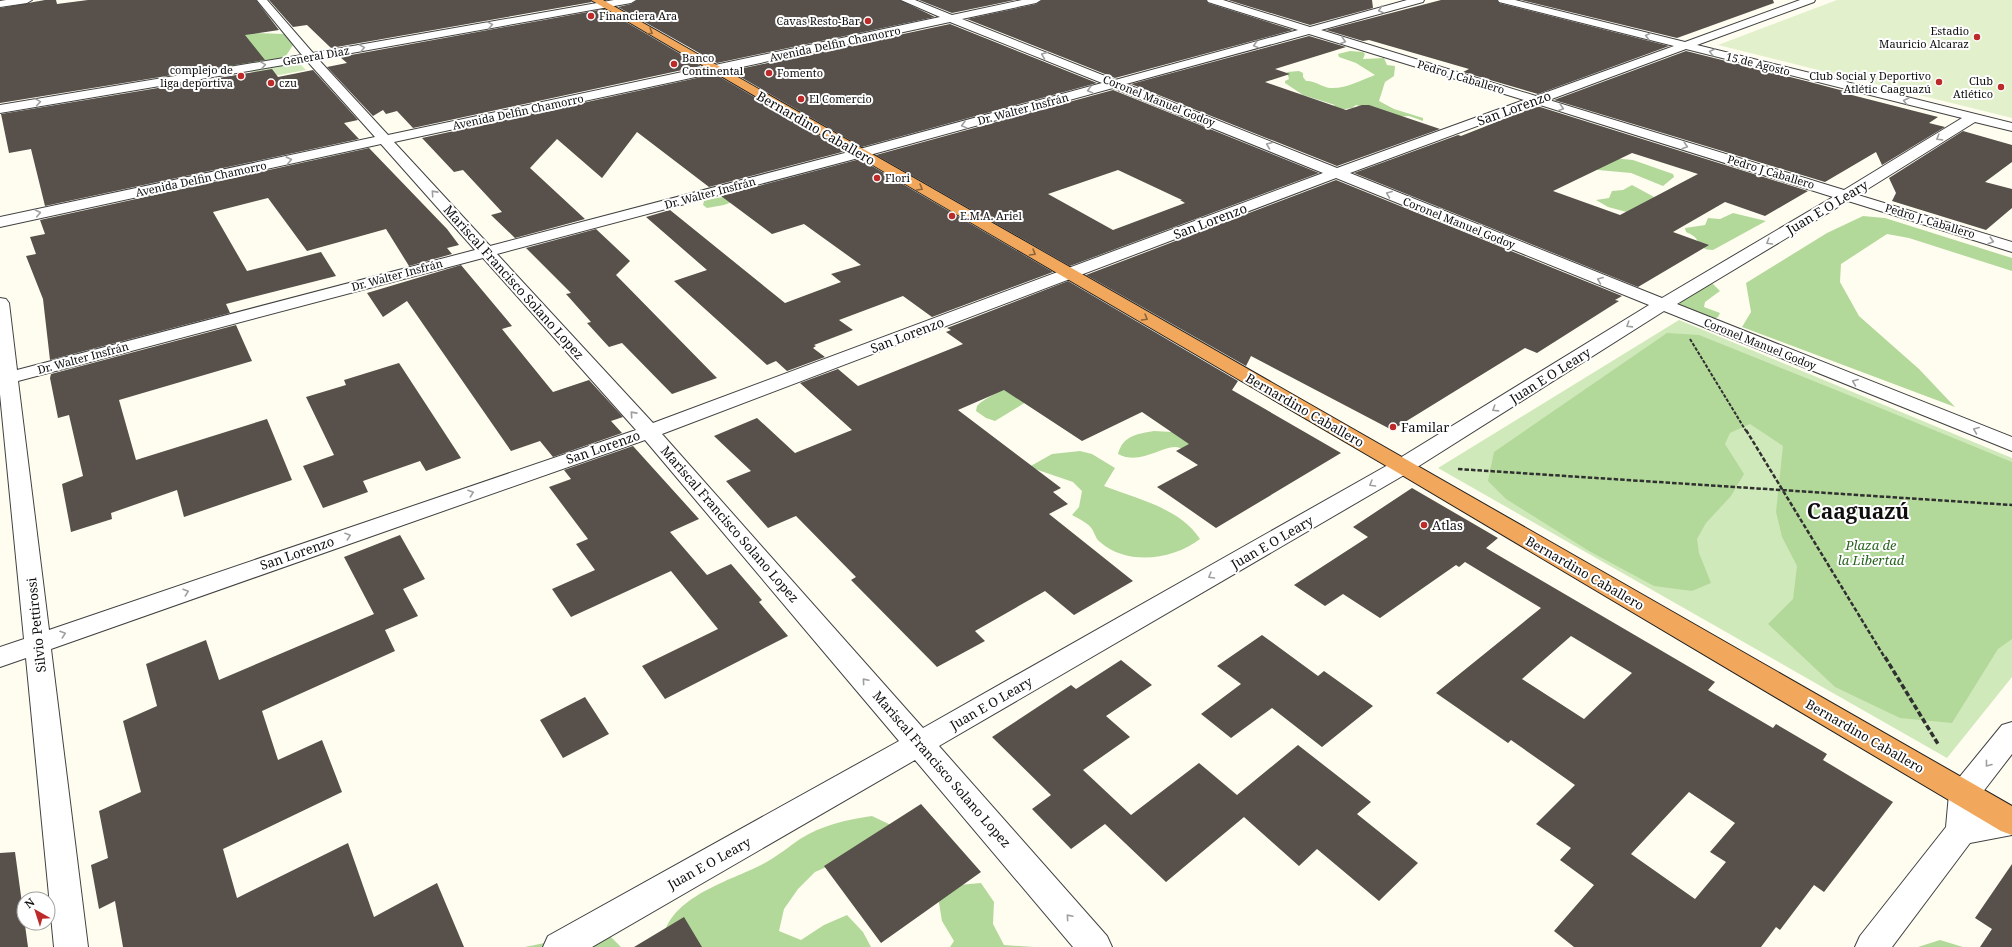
<svg xmlns="http://www.w3.org/2000/svg" width="2012" height="947" viewBox="0 0 2012 947" font-family="'Noto Serif',serif">
	<style>
		.green { fill: #d0e9ba }
		.forest { fill: #b3d99a }
		.pitch { fill: #e2f0cc }
		.building { fill: #57504b; fill-rule: evenodd }
		.lines { fill: none; stroke-linecap: round; stroke-linejoin: round }
		.street-casing { stroke: #414141; stroke-width: 2 }
		.highway-casing { stroke: #1f1f1f; stroke-width: 2 }
		.path-far2 { stroke: #303030; stroke-width: 2; stroke-dasharray: 3.5 1.5; stroke-linecap: butt }
		.path-far1 { stroke: #303030; stroke-width: 2.5; stroke-dasharray: 4.5 2; stroke-linecap: butt }
		.path { stroke: #303030; stroke-width: 3.5; stroke-dasharray: 5.5 2.5; stroke-linecap: butt }
		.street { fill: #fff; fill-rule: evenodd }
		.highway { fill: #f1a85c; fill-rule: evenodd }
		.oneway { stroke: #9f9f9f }
		.oneway2 { stroke: #8b6339 }
		.poi-dot { fill: #bc2a29; stroke: #fff; stroke-width: 1.5 }
		.labels { text-anchor: middle; stroke-width: 4; stroke-linejoin: round; paint-order: stroke }
		.far-poi-label { font-size: 11px; fill: #0e0e0e; stroke: #fff; text-anchor: start }
		.far-street-label { font-size: 11px; fill: #0e0e0e; stroke: #fff }
		.street-label { font-size: 13px; fill: #0e0e0e; stroke: #fff }
		.poi-label { font-size: 13px; fill: #0e0e0e; stroke: #fff; text-anchor: start }
		.park-label { font-size: 13px; font-style: italic; fill: #2a6520; stroke: #fff }
		.town-label { font-size: 21px; font-weight: bold; fill: #0e0e0e; stroke: #fff }
	</style>
	<rect width="100%" height="100%" fill="#fffdf0"/>
	<path class="green" d="M297 61 306 70 258 79 250 70Z
		M1679 320 2012 458V677L1947 758 1438 468Z"/>
	<path class="forest" d="M254 33 286 34 293 45 284 59 227 67 250 53 213 39Z
		M1350 51 1363 52 1365 54 1363 59 1384 58 1387 65 1395 66 1394 76 1385 82 1379 101 1394 109 1423 118V121L1409 116 1395 117 1356 105 1352 108 1312 114 1335 105 1303 95 1285 83V81L1289 79 1287 72 1299 71 1303 73V77L1306 81C1314 80 1322 87 1330 88 1346 89 1361 80 1375 75L1356 63 1339 57 1338 54Z
		M1612 158 1633 160 1673 174 1674 177 1663 186 1631 173 1598 170 1592 166Z
		M751 185 764 190 724 205 707 208 703 205 704 201C713 198 722 198 730 195 738 193 743 187 751 185Z
		M1632 185 1656 198 1634 214 1608 207 1596 200 1609 198 1612 191 1623 190Z
		M1733 213 1766 221 1713 250C1703 250 1703 247 1697 240 1695 236 1690 234 1686 232L1685 228 1705 225 1708 218 1720 219Z
		M1863 216 1885 218 2012 258V271L1909 238 1887 234 1841 264 1840 282 1859 316 1919 369 1955 407 1742 327 1751 312 1746 283 1827 233Z
		M1713 284 1720 291 1705 302 1704 307 1720 313 1718 317 1710 321 1679 307C1681 292 1700 287 1713 284Z
		M1667 333 1699 335 1846 394 2012 462V639L1998 649 1952 723 1900 718 1835 687 1768 624 1793 599 1797 566 1782 537 1776 512 1783 446 1750 424 1730 433 1725 444 1744 474 1731 496 1706 523 1697 539 1699 553 1711 583 1692 591 1654 586 1589 551 1506 499 1488 481 1494 452Z
		M1003 388 1026 402 995 421 986 418 976 411 977 406C983 399 995 395 1003 388Z
		M1154 431 1191 433 1196 458C1191 455 1185 450 1180 448 1165 442 1142 467 1118 454 1123 435 1138 434 1154 431Z
		M1080 451 1092 454 1115 468 1104 486C1137 499 1180 508 1200 539 1173 560 1127 566 1100 542 1096 539 1095 534 1092 529 1088 523 1079 519 1072 515L1079 507 1082 491 1073 482 1029 467 1052 454Z
		M872 816 893 826 859 853 815 872 798 889 784 909 779 931 801 940 824 925 847 915 863 932 871 947H663C661 900 727 882 759 866 774 859 787 848 800 839 822 825 846 820 872 816Z
		M981 883 994 902 993 924 1004 945 1034 947H950L954 941 942 921 938 897 958 885Z
		M583 935H609L621 947H525Z
		M1940 940 1963 947H1918Z"/>
	<path class="pitch" d="M1837 0H2012V118L1718 45Z"/>
	<path class="building" d="M45 0H56L57 4 88 0H256L279 30 245 35 265 60 0 103V8Z
		M269 0H590L592 2 331 48 307 25 293 27Z
		M637 0H900L935 17 717 63 618 7 631 4Z
		M919 0H1015L952 13Z
		M1042 0H1206L1208 3 1293 30 1115 78 967 19 1036 4Z
		M1228 0H1372L1373 8 1310 25Z
		M1441 0H1497L1499 3 1669 46 1538 94 1463 72 1469 69 1369 40 1363 41 1326 30Z
		M1521 0H1773L1774 3 1677 38Z
		M604 9 701 66 413 128 397 111 386 114 383 110 373 116 327 67 347 63 340 57Z
		M950 24 1097 83 862 147 730 71Z
		M1309 36 1346 47 1275 69 1290 74 1265 82 1346 110 1362 105H1369L1440 129 1337 166 1131 84Z
		M1686 51 1806 81 1844 91 1840 92 1938 117 1929 123 1945 127 1882 165 1876 152 1825 182 1554 100Z
		M272 69 278 77 313 70 358 120 344 123 359 139 45 206 31 149 9 153 1 114Z
		M715 74 846 151 709 187 637 132 602 178 557 139 530 168 585 219 515 238 491 215 502 212 463 170 454 172 422 138Z
		M1113 90 1319 173 1070 266 876 155ZM1118 170 1182 200H1180L1185 203 1113 230 1048 194Z
		M1537 106 1808 191 1765 216 1725 202 1673 232 1709 245 1638 287 1354 173 1458 135 1461 136ZM1632 153 1698 174 1620 215 1553 191Z
		M1963 131 2012 145V162L1985 182 2012 189V208L1986 230 1892 201 1896 193 1889 178Z
		M369 148 447 229 459 245 447 248 452 254 409 266 386 229 307 251 268 198 213 212 247 271 321 252 336 276 226 304 230 313 50 360 43 299 26 256 36 254 30 237 45 234 40 220Z
		M860 159 1053 272 932 317 903 296 839 320 853 330 814 345 816 346 813 348 825 357 787 371 776 361 767 365 674 281 707 270 646 217 670 210 785 303 841 282 831 274 861 265 804 224 772 234 721 196Z
		M1336 180 1622 296 1615 300 1619 301 1537 353 1525 348 1392 430 1251 356 1246 366 1086 275Z
		M596 229 630 261 616 275 717 378 672 394 622 343 609 347 587 323 591 322 566 294 571 293 526 248Z
		M461 265 512 326 502 329 553 392 589 380 623 417 611 421 622 433 553 457 540 441 511 451 407 301 383 317 367 293Z
		M1068 281 1238 381 1232 390 1341 453 1216 528 1157 487 1198 465 1176 451 1189 444 1142 412 1082 441 1004 390 958 410 1061 488 1053 492 1068 504 1049 514 1133 581 1074 615 1045 591 975 631 985 641 937 667 851 580 856 577 796 516 768 528 726 481 751 471 714 436 757 418 795 453 852 430 800 383 838 369 858 386 963 344 946 332 951 330 947 328Z
		M236 325 252 361 119 400 136 460 267 419 292 480 184 517 177 490 111 513 112 519 71 532 62 484 83 476 69 415 58 418 50 378 51 374Z
		M399 363 461 458 426 471 420 461 363 481 368 492 323 508 303 466 334 455 306 397 346 385 344 380Z
		M633 446 699 519 670 532 707 575 731 564 762 600 759 602 788 636 665 699 642 666 718 629 671 571 571 617 552 589 595 570 576 544 588 539 549 487 571 479 564 470Z
		M1412 488 1498 538 1486 548 1715 682 1708 690 1773 728 1776 724 1827 754 1823 760 1893 802 1824 892 1814 885 1780 930 1776 927 1761 947H1574L1554 931 1594 885 1560 860 1571 848 1536 824 1575 785 1511 740 1508 743 1436 693 1541 608 1465 562 1459 567 1456 565 1380 618 1343 594 1325 606 1294 585 1368 537 1353 527ZM1571 636 1632 673 1584 719 1522 679ZM1689 792 1735 823 1710 852 1726 862 1695 899 1631 854Z
		M400 535 425 579 403 589 418 616 385 630 395 651 262 711 278 760 322 740 342 792 223 849 237 898 348 843 374 917 437 883 464 947H123L115 901 99 909 91 865 108 858 99 811 141 792 123 721 157 706 146 664 206 640 219 680 374 614 344 557Z
		M1262 635 1318 676 1324 671 1373 706 1322 747 1272 708 1231 738 1201 714 1241 684 1217 666Z
		M1121 660 1152 685 1106 716 1130 737 1083 770 1131 815 1199 763 1237 795 1298 745 1371 802 1357 814 1418 863 1379 901 1317 849 1299 866 1244 817 1166 882 1105 824 1071 849 1032 809 1051 795 992 737 1071 685 1076 689Z
		M585 697 609 734 563 758 540 720Z
		M921 804 981 872 881 943 824 866Z
		M15 852 28 947H0V853Z
		M2012 864V947H1980L1992 929 1975 918Z
		M684 917 702 947H634Z"/>
	<g class="lines">
		<g class="street-casing">
			<path id="street" d="M6 0H32L27 3 0 7V1Z
				M257 0H267L313 53 614 0H636L631 3 318 59 388 135 940 17 901 0H915L952 15 1022 0H1041L1036 3 962 19 1115 80 1298 30 1208 2 1207 0H1223L1310 27 1407 0H1424L1423 2 1321 30 1536 96 1674 46 1499 2 1498 0H1515L1685 42 1800 0H1815L1814 2 1697 45 2012 123V131L1975 122 1858 195 2012 242V252L1848 201 1677 304 2012 437V451L1664 311 1411 471 939 746 1107 936 1112 947H1073L915 760 592 947H543L548 936 899 741 645 440 51 649 88 947H54L26 658 0 667V647L24 639 0 394V298L6 299 9 303 17 370 475 250 381 144 0 227V217L375 137 307 61 0 113V105L302 55ZM950 22 1102 83 856 150 490 246 394 142ZM1309 34 1524 100 1337 168 1126 84ZM1686 49 1962 118 1844 190 1549 100ZM1113 88 1323 173 653 423 497 254 866 156ZM1537 104 1833 197 1662 298 1350 173ZM1336 178 1649 305 1395 461 923 728 662 434ZM483 258 636 430 49 630 18 381Z
				M2012 722V754L1979 797 1978 815 2012 809V835L1970 843 1892 947H1855L1860 936 1946 827 1949 794 1953 785 2002 725Z"/>
		</g>
		<g class="highway-casing">
			<path id="highway" d="M591 0H603L2012 806V835L2001 831 1395 471Z"/>
		</g>
		<path class="path-far2" d="M1690 339 1746 431"/>
		<path class="path-far1" d="M1746 430 1885 658
			M1458 469 2012 505"/>
		<path class="path" d="M1885 657 1938 744"/>
		<use href="#street" class="street"/>
		<use href="#highway" class="highway"/>
	</g>
	<defs><path id="oneway-chevron" d="M-2-3.5L2.5 0L-2 3.5" fill="none" stroke-width="1.6" stroke-linecap="round" stroke-linejoin="round"/></defs>
	<g class="oneway">
		<use href="#oneway-chevron" transform="translate(1381 10) rotate(165)"/>
		<use href="#oneway-chevron" transform="translate(490 25) rotate(-10)"/>
		<use href="#oneway-chevron" transform="translate(1648 36) rotate(-166)"/>
		<use href="#oneway-chevron" transform="translate(1343 41) rotate(17)"/>
		<use href="#oneway-chevron" transform="translate(1256 45) rotate(165)"/>
		<use href="#oneway-chevron" transform="translate(362 48) rotate(-10)"/>
		<use href="#oneway-chevron" transform="translate(1712 52) rotate(-166)"/>
		<use href="#oneway-chevron" transform="translate(1044 55) rotate(-158)"/>
		<use href="#oneway-chevron" transform="translate(263 65) rotate(-9)"/>
		<use href="#oneway-chevron" transform="translate(1090 90) rotate(165)"/>
		<use href="#oneway-chevron" transform="translate(1906 101) rotate(-166)"/>
		<use href="#oneway-chevron" transform="translate(38 102) rotate(-9)"/>
		<use href="#oneway-chevron" transform="translate(1561 108) rotate(17)"/>
		<use href="#oneway-chevron" transform="translate(964 125) rotate(165)"/>
		<use href="#oneway-chevron" transform="translate(1939 138) rotate(148)"/>
		<use href="#oneway-chevron" transform="translate(1269 145) rotate(-158)"/>
		<use href="#oneway-chevron" transform="translate(1685 146) rotate(17)"/>
		<use href="#oneway-chevron" transform="translate(289 160) rotate(-12)"/>
		<use href="#oneway-chevron" transform="translate(434 193) rotate(-132)"/>
		<use href="#oneway-chevron" transform="translate(1389 194) rotate(-158)"/>
		<use href="#oneway-chevron" transform="translate(38 213) rotate(-12)"/>
		<use href="#oneway-chevron" transform="translate(1991 241) rotate(17)"/>
		<use href="#oneway-chevron" transform="translate(1769 242) rotate(149)"/>
		<use href="#oneway-chevron" transform="translate(1600 280) rotate(-158)"/>
		<use href="#oneway-chevron" transform="translate(1629 325) rotate(148)"/>
		<use href="#oneway-chevron" transform="translate(1855 382) rotate(-158)"/>
		<use href="#oneway-chevron" transform="translate(1495 409) rotate(148)"/>
		<use href="#oneway-chevron" transform="translate(633 414) rotate(-132)"/>
		<use href="#oneway-chevron" transform="translate(1976 430) rotate(-158)"/>
		<use href="#oneway-chevron" transform="translate(1372 484) rotate(150)"/>
		<use href="#oneway-chevron" transform="translate(471 493) rotate(-19)"/>
		<use href="#oneway-chevron" transform="translate(348 536) rotate(-19)"/>
		<use href="#oneway-chevron" transform="translate(1211 576) rotate(150)"/>
		<use href="#oneway-chevron" transform="translate(186 592) rotate(-19)"/>
		<use href="#oneway-chevron" transform="translate(63 634) rotate(-19)"/>
		<use href="#oneway-chevron" transform="translate(865 681) rotate(-131)"/>
		<use href="#oneway-chevron" transform="translate(1988 764) rotate(128)"/>
		<use href="#oneway-chevron" transform="translate(1069 917) rotate(-131)"/>
	</g>
	<g class="oneway2">
		<use href="#oneway-chevron" transform="translate(650 32) rotate(31)"/>
		<use href="#oneway-chevron" transform="translate(920 188) rotate(30)"/>
		<use href="#oneway-chevron" transform="translate(1033 253) rotate(30)"/>
		<use href="#oneway-chevron" transform="translate(1145 318) rotate(30)"/>
	</g>
	<g class="poi-dot">
		<circle cx="591" cy="16" r="4"/>
		<circle cx="868" cy="21" r="4"/>
		<circle cx="1977" cy="37" r="4"/>
		<circle cx="674" cy="64" r="4"/>
		<circle cx="769" cy="73" r="4"/>
		<circle cx="241" cy="76" r="4"/>
		<circle cx="1939" cy="82" r="4"/>
		<circle cx="271" cy="83" r="4"/>
		<circle cx="2001" cy="87" r="4"/>
		<circle cx="801" cy="99" r="4"/>
		<circle cx="877" cy="178" r="4"/>
		<circle cx="952" cy="216" r="4"/>
		<circle cx="1393" cy="427" r="4"/>
		<circle cx="1424" cy="525" r="4"/>
	</g>
	<g class="labels">
		<g class="far-poi-label">
			<text x="599" y="20">Financiera Ara</text>
			<text x="860" y="25" text-anchor="end">Cavas Resto-Bar</text>
			<text x="1969" y="35" text-anchor="end">Estadio<tspan x="1969" dy="13">Mauricio Alcaraz</tspan></text>
			<text x="682" y="62">Banco<tspan x="682" dy="13">Continental</tspan></text>
			<text x="233" y="74" text-anchor="end">complejo de<tspan x="233" dy="13">liga deportiva</tspan></text>
			<text x="777" y="77">Fomento</text>
			<text x="1931" y="80" text-anchor="end">Club Social y Deportivo<tspan x="1931" dy="13">Atlétic Caaguazú</tspan></text>
			<text x="1993" y="85" text-anchor="end">Club<tspan x="1993" dy="13">Atlético</tspan></text>
			<text x="279" y="87">czu</text>
			<text x="809" y="103">El Comercio</text>
			<text x="885" y="182">Flori</text>
			<text x="960" y="220">E.M.A. Ariel</text>
		</g>
		<g class="far-street-label">
			<text transform="translate(835 44) rotate(-12)" y="4">Avenida Delfin Chamorro</text>
			<text transform="translate(316 56) rotate(-10)" y="4">General Diaz</text>
			<text transform="translate(1758 64) rotate(14)" y="4">15 de Agosto</text>
			<text transform="translate(1461 77) rotate(17)" y="4">Pedro J Caballero</text>
			<text transform="translate(1159 101) rotate(22)" y="4">Coronel Manuel Godoy</text>
			<text transform="translate(1023 109) rotate(-15)" y="4">Dr. Walter Insfrán</text>
			<text transform="translate(518 112) rotate(-12)" y="4">Avenida Delfin Chamorro</text>
			<text transform="translate(1771 172) rotate(17)" y="4">Pedro J Caballero</text>
			<text transform="translate(201 179) rotate(-12)" y="4">Avenida Delfin Chamorro</text>
			<text transform="translate(710 193) rotate(-15)" y="4">Dr. Walter Insfrán</text>
			<text transform="translate(1930 221) rotate(17)" y="4">Pedro J. Caballero</text>
			<text transform="translate(1459 223) rotate(22)" y="4">Coronel Manuel Godoy</text>
			<text transform="translate(397 275) rotate(-15)" y="4">Dr. Walter Insfrán</text>
			<text transform="translate(1760 344) rotate(22)" y="4">Coronel Manuel Godoy</text>
			<text transform="translate(83 358) rotate(-15)" y="4">Dr. Walter Insfrán</text>
		</g>
		<g class="street-label">
			<text transform="translate(1514 108) rotate(-20)" y="5">San Lorenzo</text>
			<text transform="translate(816 128) rotate(30)" y="5">Bernardino Caballero</text>
			<text transform="translate(1827 207) rotate(-31)" y="5">Juan E O Leary</text>
			<text transform="translate(1210 221) rotate(-21)" y="5">San Lorenzo</text>
			<text transform="translate(514 282) rotate(48)" y="5">Mariscal Francisco Solano Lopez</text>
			<text transform="translate(907 335) rotate(-21)" y="5">San Lorenzo</text>
			<text transform="translate(1550 375) rotate(-32)" y="5">Juan E O Leary</text>
			<text transform="translate(1305 410) rotate(30)" y="5">Bernardino Caballero</text>
			<text transform="translate(603 447) rotate(-19)" y="5">San Lorenzo</text>
			<text transform="translate(730 524) rotate(49)" y="5">Mariscal Francisco Solano Lopez</text>
			<text transform="translate(1272 542) rotate(-30)" y="5">Juan E O Leary</text>
			<text transform="translate(297 553) rotate(-19)" y="5">San Lorenzo</text>
			<text transform="translate(1585 573) rotate(30)" y="5">Bernardino Caballero</text>
			<text transform="translate(36 625) rotate(-96)" y="5">Silvio Pettirossi</text>
			<text transform="translate(991 703) rotate(-30)" y="5">Juan E O Leary</text>
			<text transform="translate(1865 736) rotate(30)" y="5">Bernardino Caballero</text>
			<text transform="translate(942 769) rotate(49)" y="5">Mariscal Francisco Solano Lopez</text>
			<text transform="translate(709 863) rotate(-29)" y="5">Juan E O Leary</text>
		</g>
		<g class="poi-label">
			<text x="1401" y="432">Familar</text>
			<text x="1432" y="530">Atlas</text>
		</g>
		<g class="park-label">
			<text x="1871" y="550">Plaza de<tspan x="1871" dy="15">la Libertad</tspan></text>
		</g>
		<g class="town-label">
			<text x="1858" y="519">Caaguazú</text>
		</g>
	</g>
	<g transform="translate(36 911) rotate(321)"><circle r="19" fill="#ffffff" stroke="#9f9f9f"/>
	<path d="M0-3L7 15L0 10L-7 15Z" fill="#bc2a29"/>
	<text y="-6" font-size="11" font-weight="bold" text-anchor="middle" fill="#0e0e0e">N</text>
	</g>
</svg>
